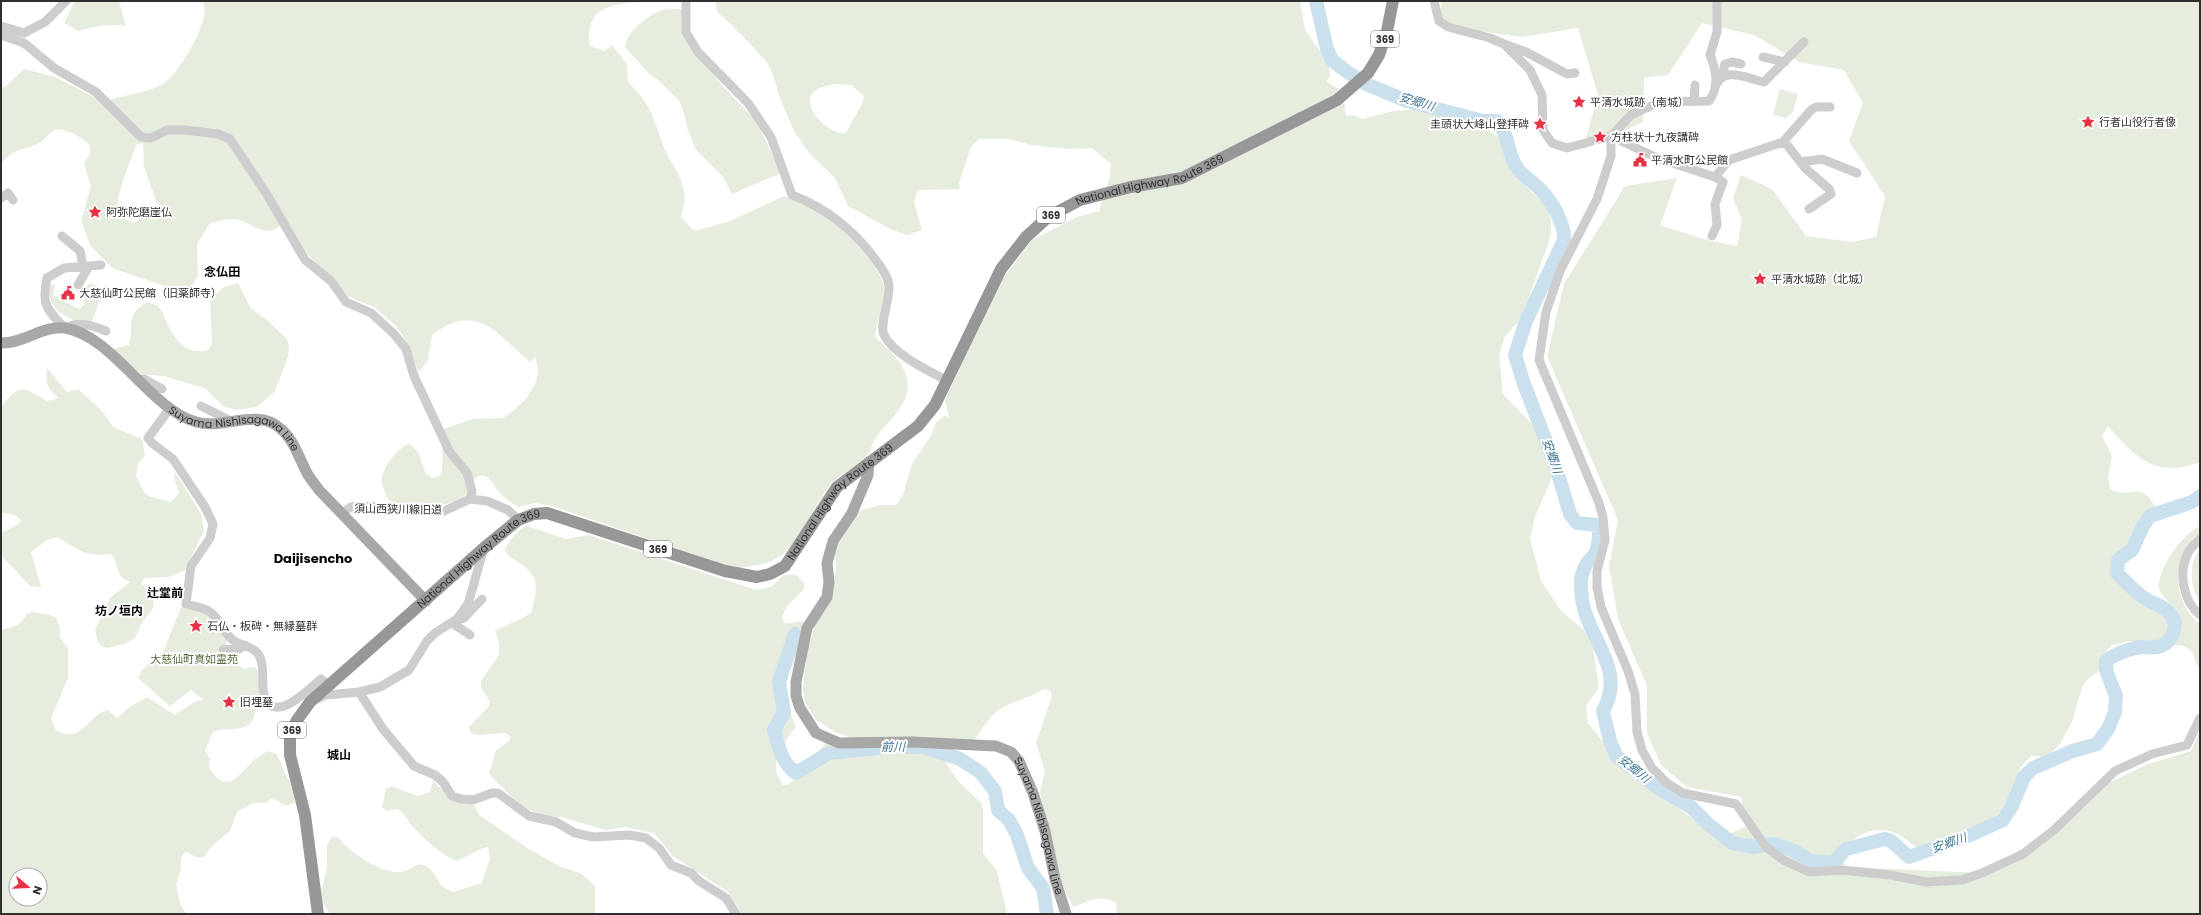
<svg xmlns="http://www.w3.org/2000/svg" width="2201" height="915" viewBox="0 0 2201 915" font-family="Poppins,'Noto Sans JP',sans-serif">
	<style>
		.green { fill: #e6edde; fill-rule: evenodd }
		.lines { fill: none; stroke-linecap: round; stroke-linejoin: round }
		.river { stroke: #cae0ed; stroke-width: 14 }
		.minor { stroke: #cdcdcd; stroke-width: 9 }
		.major { stroke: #a8a8a8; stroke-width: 11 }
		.highway { stroke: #979797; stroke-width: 12 }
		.labels { text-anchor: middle; stroke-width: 4; stroke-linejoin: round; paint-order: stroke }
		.shield { fill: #fff; stroke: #6e6e6e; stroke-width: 1 }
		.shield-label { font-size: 10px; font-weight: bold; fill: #303030 }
		.poi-label { font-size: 11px; fill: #303030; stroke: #fff; text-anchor: start }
		.street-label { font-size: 11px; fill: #303030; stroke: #fff }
		.park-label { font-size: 11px; fill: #546c3c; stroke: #fff }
		.water-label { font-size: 12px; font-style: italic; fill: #3c7493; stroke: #fff }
		.neighbourhood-label { font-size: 12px; font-weight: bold; fill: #000; stroke: #fff }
		.quarter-label { font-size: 13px; font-weight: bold; fill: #000; stroke: #fff }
	</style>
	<rect width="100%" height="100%" fill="#fff"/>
	<path class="green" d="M75 1H119L126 26C112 23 92 27 78 31L64 23Z
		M203 1H655C634 4 595 0 590 27 589 34 588 39 590 46L604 51 612 45 627 64 628 82C655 108 653 122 667 154 673 167 682 177 684 192 686 200 683 209 681 217L694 231 730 221 784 196C801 204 818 209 833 220 847 231 884 272 884 288 885 302 876 321 875 337 888 349 908 365 908 386 907 408 886 422 875 439 872 444 871 451 867 455 857 467 841 473 831 484 813 505 804 536 783 554 769 565 751 567 734 568L552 506 535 503 518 507C507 500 500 494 493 484 491 480 489 477 484 476 470 473 472 492 463 497 440 511 415 505 390 504 388 497 383 490 382 483 380 470 398 446 410 444L418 452 426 474 432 478 438 477 442 473 443 429 473 419 503 418 513 411 526 399 536 382 538 371 536 357 530 362C496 333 476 301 432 335L428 360 419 372 403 336 396 326 374 307 349 297 306 253 289 226H280C262 240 250 219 232 219 225 219 217 222 210 223L197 244 198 276 188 292 176 290 112 268 90 245 81 221 91 186 84 164C86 159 92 153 90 147 88 139 63 127 55 130 49 132 46 139 41 142 24 152 16 145 1 164V87H5L24 69 55 77 104 102C123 94 146 94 163 84 179 74 200 35 204 16 205 12 204 6 203 1ZM143 143 144 167 158 206 134 223C127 220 121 218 118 210 114 199 132 158 136 145Z
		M715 1H1300L1305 30 1329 64 1330 77 1326 81 1343 92 1346 116 1352 115 1363 119 1393 111 1424 109 1436 112 1470 129 1488 130 1498 137 1501 143 1507 160 1520 181 1548 207 1550 212 1551 230 1549 241 1528 300 1518 322 1505 336 1499 355 1503 394 1535 427 1554 473 1535 517 1530 539 1541 581 1562 612 1584 630 1593 648 1599 688 1586 705 1588 723 1630 776 1668 800 1718 838 1746 827 1741 797 1687 787 1661 765 1647 733V686L1618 619 1609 566 1618 520 1547 356 1564 284 1625 186 1677 178 1660 225 1707 240 1737 246 1742 220 1733 198 1741 175 1772 189 1806 236 1852 242 1876 237 1885 196 1849 141 1863 103 1844 70 1799 62 1754 35 1702 23 1668 75 1644 78 1643 122 1583 149 1598 95 1578 28 1522 37 1448 27 1439 21 1442 1H2200V462C2155 479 2136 458 2108 426L2102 436 2112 456 2108 477 2110 489C2133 501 2139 477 2156 508 2151 513 2144 517 2140 523 2128 537 2117 566 2125 583L2165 613 2169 603C2166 599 2160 594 2159 588 2157 569 2183 533 2200 526 2200 544 2184 551 2180 566 2174 587 2183 611 2200 624V669L2196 664 2193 653 2184 646 2129 641 2112 645 2108 649 2098 672 2089 678 2082 687 2072 722 2060 744 2048 757 2031 756 2020 768 2009 799 1994 819 1916 847C1910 843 1903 836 1896 833 1872 824 1854 836 1839 853L1846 867 1982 873 2035 848 2102 786 2148 764 2191 751 2200 731V914H1117L1116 903C1099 893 1090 901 1073 907L1056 872 1040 792 1045 771 1036 743 1052 696 1050 690 1044 689C1029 699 1007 702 994 714 986 721 980 733 973 742L852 738 835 732 816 720 805 702 803 690 807 652 815 625 832 599 836 568 835 552 838 544 859 511 880 505H896L903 495 912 464 932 434 936 423 945 415 949 418 945 400 999 284 1032 240 1077 217 1099 211 1110 177 1111 164 1092 148 1068 149 1031 145 1009 139H979L971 147 959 183 960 189 918 190 914 201 922 230 907 235 890 229 848 206 835 178 809 153 794 131 781 101 772 72 766 61 731 24 718 13ZM834 84 851 85 864 96 863 102 846 133C827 136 797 102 816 90 820 87 828 86 834 84Z
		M682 9 683 33 720 83 757 122 781 173 732 194 723 177 697 151 688 131 684 113 679 101 658 80 648 73 625 47C626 32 649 14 663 10 669 8 676 9 682 9Z
		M1780 89 1798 94 1793 112 1786 118 1773 115Z
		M90 283 100 287 103 292 90 326H85C64 315 46 311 50 284L55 285 53 295 79 309 84 305 86 287Z
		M238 283 251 309 266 319 287 339 289 345 288 357 275 391 257 407 235 410 223 406 206 389 164 376 141 374 112 349 129 345C135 322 124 316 147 302L158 306 161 310C170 327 176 351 199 351 207 352 210 350 212 342L210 299 224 287Z
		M47 368 67 392 78 389 103 412 113 427 142 439 145 455 138 464 136 476 144 492 148 496 171 502 179 493 174 478 175 472 201 514 204 531 184 571 168 577 144 578 141 584C151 591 153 595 154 607L143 621 135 638 124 644 107 648 102 647 98 642 95 630 110 598 130 582C113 575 120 564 111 554 87 557 78 551 58 537L47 540 31 552 41 587 30 586 1 555V533L17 525 21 521C17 514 9 513 1 513V406C22 383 21 386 47 401L59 398C46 388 46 385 47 368Z
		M527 526 566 539 589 535 756 590 771 587 784 575H796L804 583V589L787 606 782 617 784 623C791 624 799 621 807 621L797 656C765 658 789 710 796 726 789 737 774 754 776 768 776 774 781 780 783 785L789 784 794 779 826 743 875 749 893 746 931 750 942 757 958 781 981 803 983 809V853L997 871 1007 914H742L728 892 673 856 654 833 625 827 606 830 561 817H545L522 807 489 774 496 750 508 742 511 737 506 733 477 735 471 733 469 727 488 707 490 702 481 687V681L499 655V643L495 631C507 624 519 621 531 613 537 589 542 577 518 562 512 559 508 557 505 550 509 540 517 530 527 526Z
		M2200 550V601C2190 591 2188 560 2200 550Z
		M181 607 206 614 228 639 224 654 244 669 255 667C264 679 257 710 251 723 240 732 226 727 213 732L205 751 210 759 209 768C228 796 237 776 254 760 258 757 263 754 267 751L275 753C280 759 281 764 284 771 290 786 298 783 294 803L286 806 273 798 265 803H253L237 812 230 831 211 847 204 857 197 858 187 852 184 853 181 859V868L176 885 180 903 186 914H1V630C12 627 22 626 26 614L32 612 50 615 56 618 60 627V638L68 648V678L51 719 56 730C82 746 89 713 108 710L117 718 131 706 147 697 175 715 196 701 204 700 191 690 170 706 138 678 142 670 164 650ZM16 875H40V899H16Z
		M433 781 452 799 474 805 479 815 526 847 559 866 582 874 595 886V914H330L320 898 327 867V846L332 836 338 837C349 852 381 874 401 872 409 871 416 862 424 865 434 869 436 879 442 886 445 889 450 890 453 892L482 883 490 858 488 847C473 850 468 858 455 861 440 853 425 840 414 828 408 822 406 814 398 809L387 811 382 807 386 789 391 786 418 796 430 792Z"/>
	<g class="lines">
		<path class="river" d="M1316 1 1327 49 1332 60 1346 71 1366 84 1407 101 1483 121H1498C1510 137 1507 155 1518 169 1524 177 1532 181 1539 188 1551 200 1565 223 1564 240L1526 321 1515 355 1524 384 1556 467 1570 514 1577 523 1598 525C1600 533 1599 548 1594 555 1591 559 1587 562 1585 567 1579 578 1581 588 1582 599 1588 640 1627 669 1603 711L1610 741 1617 757 1660 789 1691 807 1707 823 1732 843 1754 847 1769 844 1778 845 1794 851 1811 861 1833 863 1846 849 1885 839 1891 841 1909 857 1973 834 2003 820 2012 806 2024 777 2033 768 2073 751 2097 744 2108 729 2115 712 2116 696 2106 670V661C2115 654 2129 649 2140 647 2146 647 2152 648 2158 647 2171 644 2179 627 2172 616 2166 607 2155 604 2146 599 2135 592 2126 582 2117 573L2118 560 2132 550 2143 526 2150 516 2192 502 2200 496
			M795 634 779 682 784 712 774 730C779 747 781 762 796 773L829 753 887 747
			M907 747H924L960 759 980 772 995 791 998 810 1009 820 1017 835 1028 868 1043 888 1047 914"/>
		<path class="minor" d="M686 1V32L698 52 748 103 771 137 792 195C826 208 853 229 875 259 881 267 888 276 889 286 890 300 879 324 884 335 894 355 929 371 948 381
			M1434 1 1439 21 1448 27 1490 38 1504 44 1530 70 1542 95 1543 130 1552 143 1567 148 1611 136 1631 115 1653 105 1665 102 1709 101C1720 86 1716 70 1710 55L1717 32V1
			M1 26 24 33 45 22 66 1
			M1 35 24 43 54 68 96 92 141 137 151 138 167 130H185L218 134 230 139 266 193 305 260 331 281 346 302 371 313 394 334 406 349 414 376 449 451 467 473 472 491 470 499
			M1507 45 1526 52 1567 74 1575 73
			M1763 57 1785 62
			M1722 77 1725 64 1732 62 1741 64
			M1716 85C1724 66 1749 79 1764 82L1804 42
			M1694 102 1695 85
			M1611 136V156L1597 199 1560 271 1546 312 1539 360 1599 503 1603 517 1605 540 1597 571V587L1601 607 1628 671 1635 694 1637 732 1642 750 1652 768 1667 783 1683 793 1736 804 1766 847 1783 860 1809 872 1842 870 1890 875 1926 882 1962 880 1982 873 2023 854 2054 830 2115 771 2152 754 2187 745 2200 718
			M1611 136 1657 158 1715 177 1729 160 1783 142 1788 146 1805 168 1829 189 1831 194 1809 209
			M1783 142 1811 110 1816 107H1830
			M1801 162 1822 159 1857 173
			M1 198 8 193 13 200
			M62 236 80 251 83 266
			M1712 236 1717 225 1715 204 1723 182 1715 177
			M101 265 64 268 47 278C41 305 47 310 65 328 80 321 91 325 106 331
			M78 285 89 266
			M139 380 144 379 162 389
			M201 406 233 422
			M170 408 148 438 152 443 173 459 205 507 213 524 210 538 191 566 186 604C193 606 201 607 207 610 219 616 222 632 233 640 242 647 254 645 260 657 265 669 261 682 264 694 273 727 309 689 321 679L329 685
			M342 513 351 507 361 506 444 511 470 499 487 501 508 510 518 520
			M2200 539C2197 543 2191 547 2189 551 2178 571 2182 600 2200 615
			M461 619 464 618 482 599
			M452 623 470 635
			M223 650 239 649 245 645
			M359 692 383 729 414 766 435 775 443 782 452 796 461 799 473 800 492 793H498L529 816 556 822 575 833 593 837 629 835 646 838 659 848 671 865 691 873 699 881 726 898 736 914
			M317 699 326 695 359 692 380 687 409 670 427 641 435 633 457 619 468 604 484 548"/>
		<g class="major">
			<path id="s1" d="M1 343C23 344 43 325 65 328 113 336 150 409 196 422 224 430 257 407 281 429 294 440 299 458 307 473 310 479 315 484 319 490L426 601"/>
			<path id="s2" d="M869 462 868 475 852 513 833 541 827 563 829 582 827 597 807 628 796 682V696L800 708 816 733 839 743 912 742 996 746 1011 752 1019 761 1033 793 1045 831 1055 879 1066 914"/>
		</g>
		<path class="highway" id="s3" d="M318 914 305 815 290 755V733L297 720 310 702 484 548 518 520 534 514 547 513 725 571 757 577 770 574 785 566 837 487 918 426 935 405 1001 269 1026 237 1048 217 1080 200 1131 187 1182 178 1337 100 1368 73 1379 55 1387 31 1393 1"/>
	</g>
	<defs>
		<g id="sight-bare" transform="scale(1.08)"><path d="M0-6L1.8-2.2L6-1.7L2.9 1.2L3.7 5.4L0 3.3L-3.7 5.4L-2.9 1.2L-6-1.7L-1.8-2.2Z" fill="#e73245" stroke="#fff" stroke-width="2.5" paint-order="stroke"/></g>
		<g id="civic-bare" transform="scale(1.08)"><path d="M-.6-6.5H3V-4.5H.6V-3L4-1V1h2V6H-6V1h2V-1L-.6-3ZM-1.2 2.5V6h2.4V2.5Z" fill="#e73245" stroke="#fff" stroke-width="2.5" paint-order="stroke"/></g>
	</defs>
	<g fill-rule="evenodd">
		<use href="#sight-bare" x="1579" y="102"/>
		<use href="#sight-bare" x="2088" y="122"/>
		<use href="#sight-bare" x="1540" y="124"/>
		<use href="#sight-bare" x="1600" y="137"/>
		<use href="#civic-bare" x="1640" y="160"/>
		<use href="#sight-bare" x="95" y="212"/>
		<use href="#sight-bare" x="1760" y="279"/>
		<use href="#civic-bare" x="68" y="293"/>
		<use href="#sight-bare" x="196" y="626"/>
		<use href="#sight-bare" x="229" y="702"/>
	</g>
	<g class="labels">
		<g class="shield">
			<rect x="1371" y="31" width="28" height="16" rx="3"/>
			<rect x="1037" y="207" width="28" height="16" rx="3"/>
			<rect x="644" y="541" width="28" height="16" rx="3"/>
			<rect x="278" y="722" width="28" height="16" rx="3"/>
		</g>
		<g class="shield-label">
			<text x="1385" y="43">369</text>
			<text x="1051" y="219">369</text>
			<text x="658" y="553">369</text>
			<text x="292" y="734">369</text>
		</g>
		<g class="poi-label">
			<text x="1590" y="106">平清水城跡（南城）</text>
			<text x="2099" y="126">行者山役行者像</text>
			<text x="1529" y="128" text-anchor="end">圭頭状大峰山登拝碑</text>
			<text x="1611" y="141">方柱状十九夜講碑</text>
			<text x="1651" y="164">平清水町公民館</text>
			<text x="106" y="216">阿弥陀磨崖仏</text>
			<text x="1771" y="283">平清水城跡（北城）</text>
			<text x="79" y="297">大慈仙町公民館（旧薬師寺）</text>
			<text x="207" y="630">石仏・板碑・無縁墓群</text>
			<text x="240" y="706">旧埋墓</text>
		</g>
		<g class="street-label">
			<text dy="4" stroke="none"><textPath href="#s3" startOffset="1331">National Highway Route 369</textPath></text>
			<text dy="4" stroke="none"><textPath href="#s1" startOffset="272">Suyama Nishisagawa Line</textPath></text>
			<text dy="4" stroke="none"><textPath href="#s3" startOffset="863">National Highway Route 369</textPath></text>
			<text transform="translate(398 509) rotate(1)" y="4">須山西狭川線旧道</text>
			<text dy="4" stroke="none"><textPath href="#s3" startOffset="443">National Highway Route 369</textPath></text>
			<text dy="4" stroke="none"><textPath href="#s2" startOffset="572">Suyama Nishisagawa Line</textPath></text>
		</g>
		<g class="park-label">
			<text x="194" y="663">大慈仙町真如霊苑</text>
		</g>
		<g class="water-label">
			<text transform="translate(1417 102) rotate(17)" y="4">安郷川</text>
			<text transform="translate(1552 456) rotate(71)" y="4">安郷川</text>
			<text x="893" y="751">前川</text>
			<text transform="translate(1634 769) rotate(39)" y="4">安郷川</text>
			<text transform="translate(1949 843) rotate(-19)" y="4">安郷川</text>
		</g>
		<g class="neighbourhood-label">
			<text x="222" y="276">念仏田</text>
			<text x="165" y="597">辻堂前</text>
			<text x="119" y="615">坊ノ垣内</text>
			<text x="339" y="759">城山</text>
		</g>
		<g class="quarter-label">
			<text x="313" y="563">Daijisencho</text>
		</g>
	</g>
	<rect width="2201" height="915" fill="none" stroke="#303030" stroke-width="4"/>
	<g transform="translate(28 887) rotate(109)"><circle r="19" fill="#ffffff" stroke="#acacac"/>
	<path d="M0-3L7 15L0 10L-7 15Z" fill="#e73245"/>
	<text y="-6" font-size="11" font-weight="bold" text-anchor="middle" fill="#303030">N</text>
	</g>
</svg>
